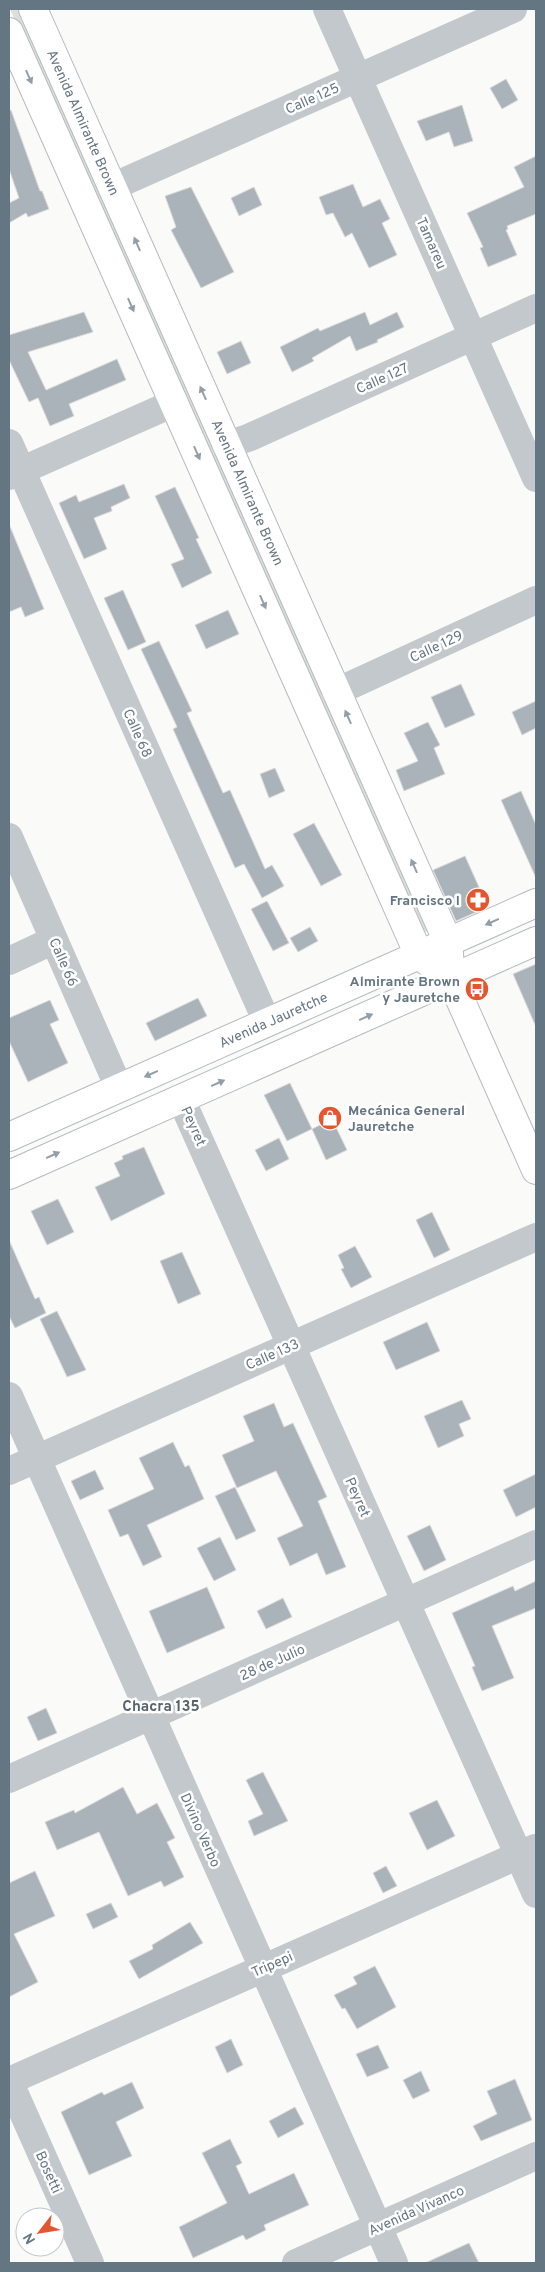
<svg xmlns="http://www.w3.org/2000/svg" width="545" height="2272" viewBox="0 0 545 2272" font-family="Overpass,sans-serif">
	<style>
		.green { fill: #dadfd7 }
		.building { fill: #aab3b9; stroke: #dcdcda }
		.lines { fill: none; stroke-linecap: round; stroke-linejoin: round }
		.major-casing { stroke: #b5babe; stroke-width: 30 }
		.minor { stroke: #c3c8cc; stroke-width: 28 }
		.major { stroke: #fff; stroke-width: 28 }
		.oneway { fill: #939fa8 }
		.labels { text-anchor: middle; stroke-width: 5; stroke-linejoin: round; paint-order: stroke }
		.street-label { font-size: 14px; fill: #657683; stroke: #fff }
		.poi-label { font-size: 14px; font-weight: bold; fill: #657683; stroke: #fff; text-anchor: end }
		.neighbourhood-label { font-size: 15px; font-weight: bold; fill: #57646e; stroke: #fff }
	</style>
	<rect width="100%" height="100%" fill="#fafaf8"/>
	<path class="green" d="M10 9H24L434 929 421 933Z"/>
	<path class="building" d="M506 79 518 100 502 109 490 88Z
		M462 105 473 141 454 147 449 132 426 141 417 121Z
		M11 110 40 191H42L49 209 28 217 26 213 9 223V203L19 198 9 169V111Z
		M536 156V214L507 226 508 229 506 230 517 255 488 267 480 248 483 247 467 213 524 187 514 167Z
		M353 184 363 207 380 199 390 219 382 223 397 255 369 268 352 233 345 237 333 213 326 215 319 197Z
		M191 187 234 272 201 288 171 230 176 227 165 196Z
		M254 187 262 205 239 216 231 198Z
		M84 312 93 332 28 352 46 390 117 359 126 380 69 404 74 416 50 426 38 398 29 402 9 360V335Z
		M365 312 370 325 397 312 404 327 377 340 378 342 356 351 350 336 312 358 314 361 292 372 280 347 318 328 320 331Z
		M241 341 251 363 227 374 217 352Z
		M124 484 130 498 111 507 112 511 94 518 107 549 84 559 59 503 76 495 79 502Z
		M175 487 199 538 196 539 212 573 182 588 171 564 184 559 155 496Z
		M9 524 44 609 25 617 21 607 9 612Z
		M123 590 146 642 128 650 104 598Z
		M228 610 239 634 206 649 195 625Z
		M159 641 192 711 187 713 223 793 230 790 265 869 272 865 284 886 262 898 244 864 235 868 173 729 177 727 141 649Z
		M461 684 475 715 445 728 431 697Z
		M536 701V728L522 735 512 712Z
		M428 722 440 745 434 748 445 774 404 791 396 770 418 761 404 733Z
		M275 768 285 791 269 798 260 774Z
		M521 791 536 825V878L501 800Z
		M314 823 342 875 321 886 293 834Z
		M465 856 488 907 456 921 433 870Z
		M267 901 289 943 273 951 251 909Z
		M310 927 318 941 298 952 290 938Z
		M536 964V1027L513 974Z
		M198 998 207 1016 155 1041 146 1023Z
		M50 1000 59 1020 50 1024 68 1063 28 1082 9 1041V1018Z
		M290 1083 312 1129 287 1141 264 1095Z
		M332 1119 347 1150 326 1160 312 1129Z
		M279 1138 289 1159 266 1171 255 1150Z
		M144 1147 165 1194 111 1221 95 1187 120 1176 114 1163 123 1159 122 1156Z
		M58 1199 74 1232 47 1245 31 1211Z
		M432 1212 450 1250 434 1258 416 1220Z
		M9 1240 35 1299 39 1297 46 1313 15 1328 9 1316Z
		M355 1246 372 1277 351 1288 341 1269 344 1268 338 1255Z
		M182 1252 201 1294 178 1304 160 1261Z
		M57 1311 86 1370 67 1377 40 1319Z
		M427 1322 440 1351 396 1370 383 1342Z
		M462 1400 471 1419 459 1424 464 1436 438 1448 424 1416Z
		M274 1403 284 1427 293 1423 327 1497 318 1501 346 1567 326 1575 317 1553 290 1566 277 1538 303 1526 276 1471 237 1488 222 1455 254 1441 243 1416Z
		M173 1442 185 1467 189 1465 204 1499 147 1525 162 1557 143 1566 128 1534 120 1537 108 1510 154 1489 139 1458Z
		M95 1470 104 1489 80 1500 71 1481Z
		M536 1474V1507L516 1517 503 1490Z
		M235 1487 256 1531 236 1540 215 1496Z
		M430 1525 446 1560 424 1571 407 1536Z
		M220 1537 236 1570 214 1581 197 1548Z
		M536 1581V1608L492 1626 514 1678 482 1691 472 1667 475 1666 452 1613 513 1586 515 1591Z
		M207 1587 225 1628 167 1653 149 1611Z
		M283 1598 292 1617 266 1629 257 1611Z
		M46 1708 57 1733 38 1741 27 1717Z
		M263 1772 288 1821 254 1836 248 1821 263 1814 246 1780Z
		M123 1787 137 1814 157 1803 175 1838 167 1842 184 1877 164 1887 161 1881 128 1896 99 1832 57 1850 45 1822 74 1810 75 1813Z
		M437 1800 455 1836 427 1850 409 1813Z
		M386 1866 397 1886 383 1893 373 1873Z
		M35 1871 55 1916 14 1934 38 1982 9 1997V1883Z
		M111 1903 118 1917 93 1929 86 1914Z
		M190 1922 203 1943 139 1979 129 1961 153 1949 152 1945Z
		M375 1966 396 2007 357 2029 345 2008 342 2009 334 1995 357 1984 353 1977Z
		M231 2039 243 2065 227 2073 215 2047Z
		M378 2045 389 2068 367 2077 356 2054Z
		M421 2071 430 2091 413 2099 403 2080Z
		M515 2079 532 2120 481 2141 473 2126 497 2114 487 2091Z
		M132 2082 144 2108 116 2122 132 2156 89 2175 61 2112 102 2092 104 2095Z
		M295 2107 304 2124 278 2138 269 2121Z
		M230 2139 242 2163 236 2166 249 2194 294 2173 309 2205 264 2225 266 2230 246 2240 243 2235 193 2258 179 2227 227 2203 202 2153Z
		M469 2243 479 2263H425Z"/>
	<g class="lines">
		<g class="major-casing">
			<g id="major">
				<path id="s1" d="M33 9 448 942 451 979 536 1170"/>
				<path d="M9 32 419 955 451 979"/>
				<path id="s2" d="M9 1137 536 903"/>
				<path d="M9 1175 536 941"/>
			</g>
		</g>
		<path class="minor" d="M327 9 536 478
			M112 187 513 9
			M9 443 267 1022
			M226 445 248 438 536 308
			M9 476 174 403
			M336 692 536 600
			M9 837 119 1088
			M9 961 54 940
			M181 1099 536 1894
			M9 1396 394 2263
			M9 1471 536 1237
			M9 1779 536 1544
			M9 2081 535 1848
			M9 2081 90 2263
			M296 2263 536 2156"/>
		<use href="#major" class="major"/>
	</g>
	<defs><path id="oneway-solid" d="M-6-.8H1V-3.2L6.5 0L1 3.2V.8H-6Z" transform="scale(1.25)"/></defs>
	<g class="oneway">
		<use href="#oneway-solid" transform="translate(29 77) rotate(66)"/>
		<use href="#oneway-solid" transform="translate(137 244) rotate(-114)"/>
		<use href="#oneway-solid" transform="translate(131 305) rotate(66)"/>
		<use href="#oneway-solid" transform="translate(203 393) rotate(-114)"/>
		<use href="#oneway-solid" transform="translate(197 453) rotate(66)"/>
		<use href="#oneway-solid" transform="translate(263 602) rotate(66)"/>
		<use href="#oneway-solid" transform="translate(348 717) rotate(-114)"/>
		<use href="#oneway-solid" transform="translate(414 866) rotate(-114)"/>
		<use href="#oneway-solid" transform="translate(492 922) rotate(156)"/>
		<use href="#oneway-solid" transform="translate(366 1017) rotate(-24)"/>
		<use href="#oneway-solid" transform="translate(151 1074) rotate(156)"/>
		<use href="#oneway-solid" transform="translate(218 1083) rotate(-24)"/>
		<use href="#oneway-solid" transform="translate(53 1155) rotate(-24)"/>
	</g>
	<defs>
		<g id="pharmacy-disc" transform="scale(1.25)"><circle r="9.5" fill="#e4572e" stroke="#fff"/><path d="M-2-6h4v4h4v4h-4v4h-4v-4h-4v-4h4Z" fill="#fff"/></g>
		<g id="bus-disc" transform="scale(1.25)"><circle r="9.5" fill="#e4572e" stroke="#fff"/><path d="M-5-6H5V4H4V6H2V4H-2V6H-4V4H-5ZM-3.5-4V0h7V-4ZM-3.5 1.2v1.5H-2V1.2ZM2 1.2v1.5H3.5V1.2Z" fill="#fff"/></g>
		<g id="shop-disc" transform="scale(1.25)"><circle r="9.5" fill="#e4572e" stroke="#fff"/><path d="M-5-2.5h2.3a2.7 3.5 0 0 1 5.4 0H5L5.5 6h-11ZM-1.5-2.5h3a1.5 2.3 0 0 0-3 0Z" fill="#fff"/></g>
	</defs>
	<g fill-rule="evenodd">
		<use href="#pharmacy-disc" x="478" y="900"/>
		<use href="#bus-disc" x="477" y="989"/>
		<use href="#shop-disc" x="330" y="1118"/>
	</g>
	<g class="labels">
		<g class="street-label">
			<text transform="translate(312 98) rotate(-24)" y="5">Calle 125</text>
			<text dy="5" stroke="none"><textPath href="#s1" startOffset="124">Avenida Almirante Brown</textPath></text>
			<text transform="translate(432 243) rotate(66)" y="5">Tamareu</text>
			<text transform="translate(382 378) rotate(-24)" y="5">Calle 127</text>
			<text dy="5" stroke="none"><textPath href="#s1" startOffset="529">Avenida Almirante Brown</textPath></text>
			<text transform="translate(436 646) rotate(-25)" y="5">Calle 129</text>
			<text transform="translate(138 733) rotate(66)" y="5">Calle 68</text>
			<text transform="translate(64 962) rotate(66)" y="5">Calle 66</text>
			<text dy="5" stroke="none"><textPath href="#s2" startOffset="289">Avenida Jauretche</textPath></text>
			<text transform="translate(194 1126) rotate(66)" y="5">Peyret</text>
			<text transform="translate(272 1354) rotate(-24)" y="5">Calle 133</text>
			<text transform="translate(358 1497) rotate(66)" y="5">Peyret</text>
			<text transform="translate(272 1662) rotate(-24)" y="5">28 de Julio</text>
			<text transform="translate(201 1830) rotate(66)" y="5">Divino Verbo</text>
			<text transform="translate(272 1964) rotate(-24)" y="5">Tripepi</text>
			<text transform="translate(49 2172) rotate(66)" y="5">Bosetti</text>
			<text transform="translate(416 2210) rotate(-24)" y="5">Avenida Vivanco</text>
		</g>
		<g class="poi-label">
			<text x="460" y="905">Francisco I</text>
			<text x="460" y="986">Almirante Brown<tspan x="460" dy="16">y Jauretche</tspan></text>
			<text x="348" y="1115" text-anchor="start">Mecánica General<tspan x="348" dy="16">Jauretche</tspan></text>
		</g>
		<g class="neighbourhood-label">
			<text x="161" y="1711">Chacra 135</text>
		</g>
	</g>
	<rect width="545" height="2272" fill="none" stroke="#657683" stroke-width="20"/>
	<g transform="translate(40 2232) rotate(239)"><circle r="24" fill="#ffffff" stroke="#c1c8cd"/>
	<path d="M0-4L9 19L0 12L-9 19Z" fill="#e4572e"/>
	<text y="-8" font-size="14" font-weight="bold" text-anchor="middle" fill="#657683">N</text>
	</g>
</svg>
